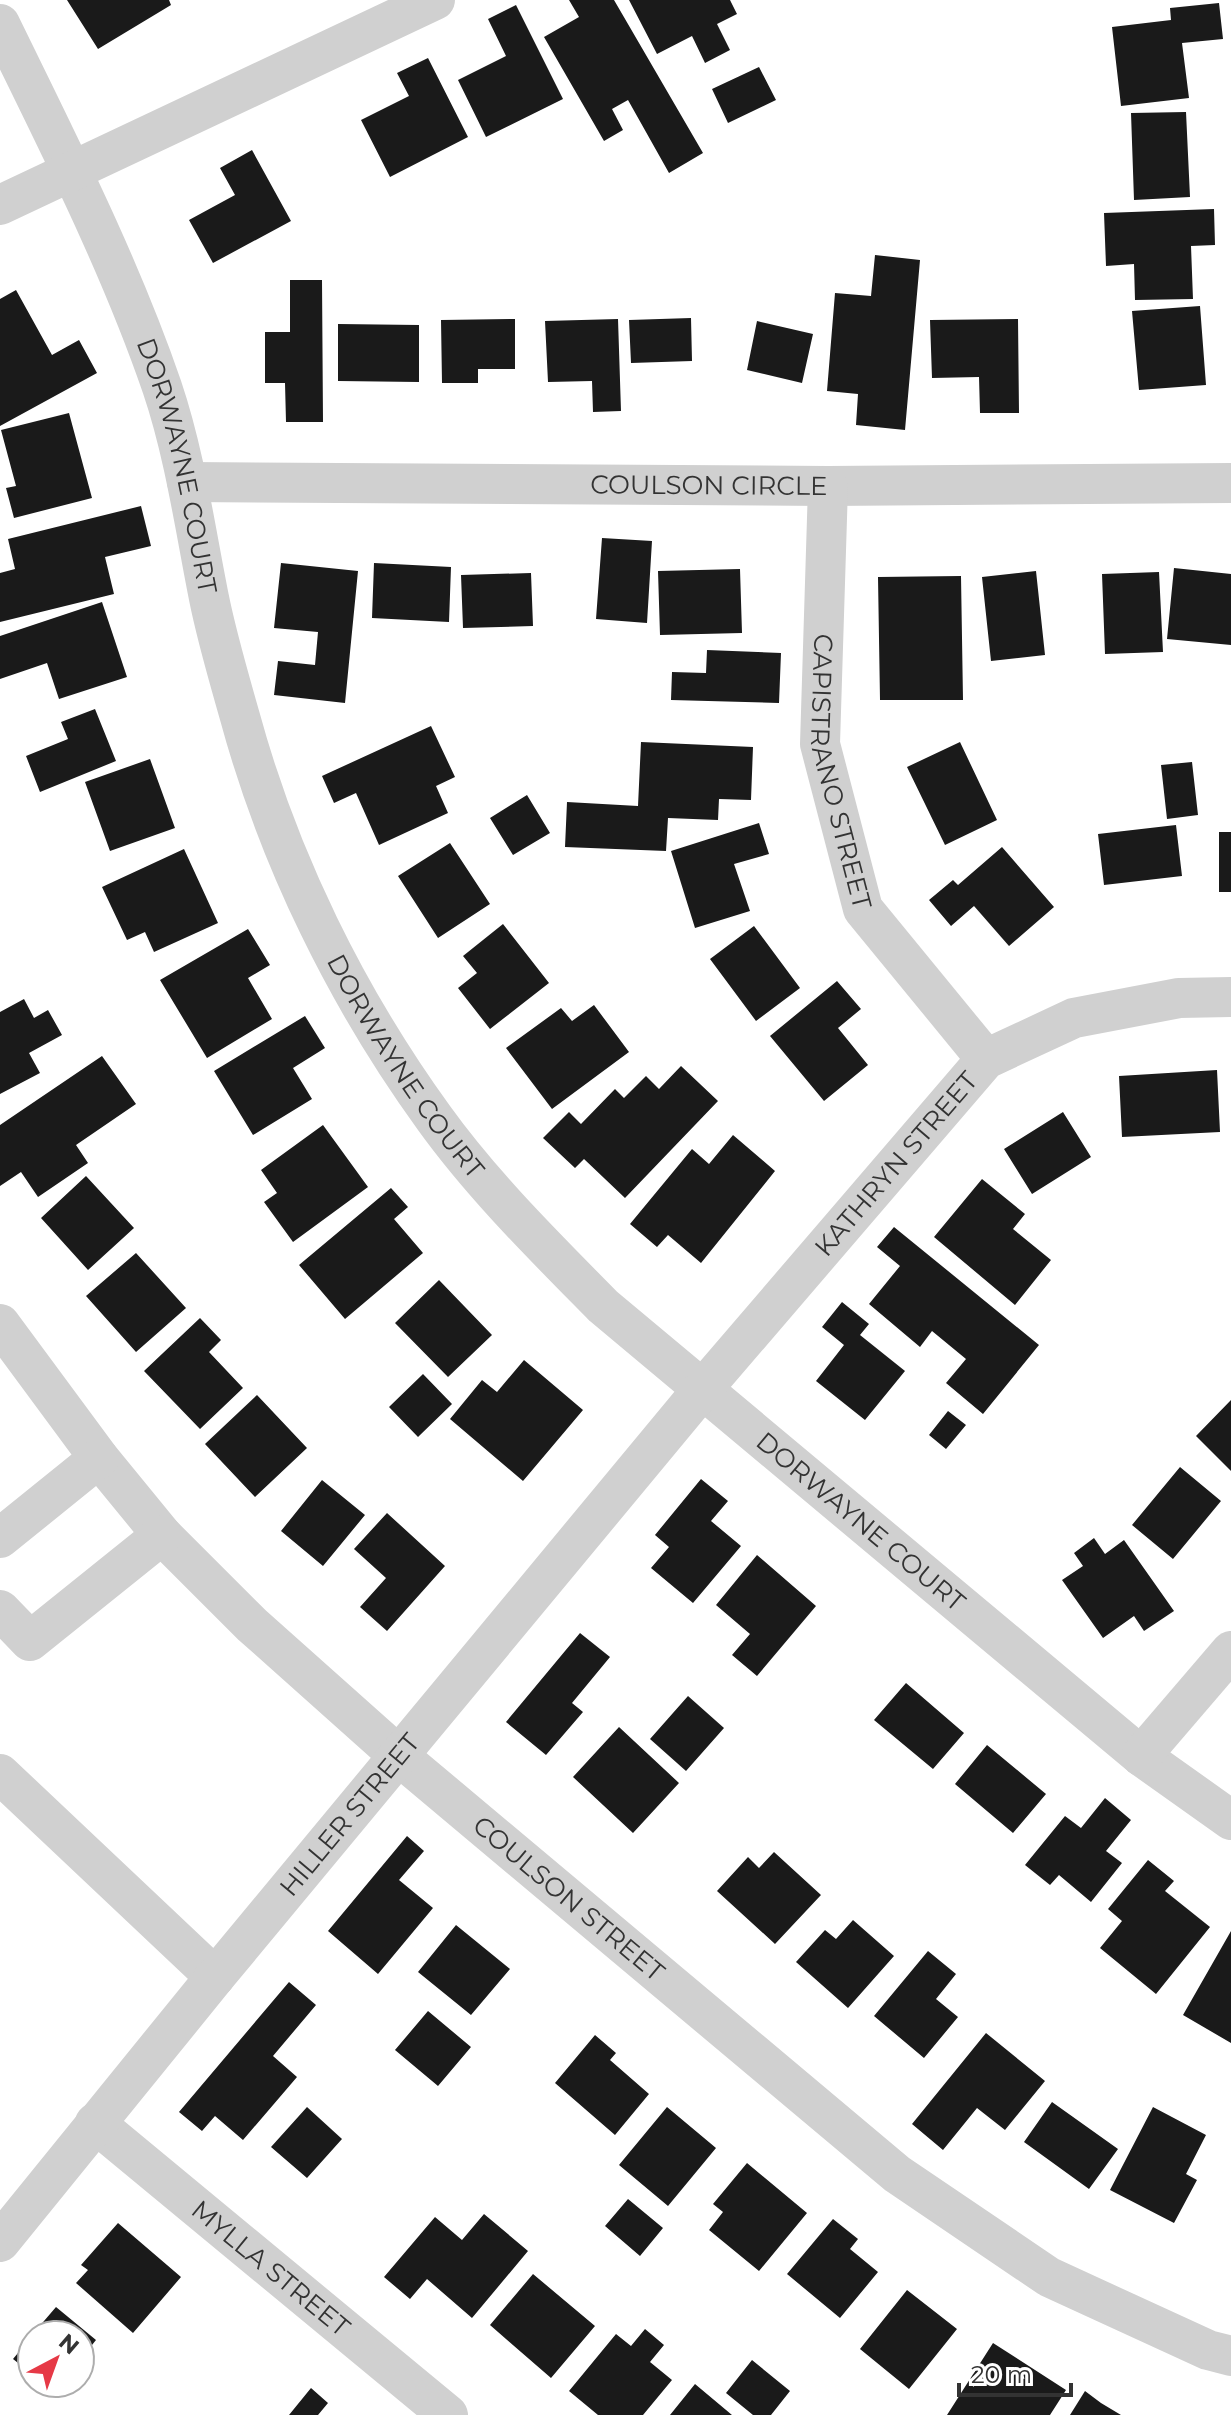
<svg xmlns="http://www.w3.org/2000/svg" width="1231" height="2415" viewBox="0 0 1231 2415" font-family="Montserrat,sans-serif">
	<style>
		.building { fill: #1a1a1a }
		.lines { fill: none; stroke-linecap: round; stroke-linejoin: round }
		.minor { stroke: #d0d0d0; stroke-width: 40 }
		.labels { text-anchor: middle; stroke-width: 8; stroke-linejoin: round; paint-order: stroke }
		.street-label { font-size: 26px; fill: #333; stroke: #fff }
	</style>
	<rect width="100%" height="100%" fill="#fff"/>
	<path class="building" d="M67 0H169L171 5 98 49Z
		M569 0H614L703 153 669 173 628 100 612 109 623 130 604 141 544 37 579 17Z
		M629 0H730L737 14 717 24 730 50 705 63 692 36 657 54Z
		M1219 3 1223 39 1182 43 1189 98 1121 106 1112 27 1171 20 1170 8Z
		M516 5 563 99 486 137 458 80 506 56 488 19Z
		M428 58 468 137 390 177 361 120 409 96 397 73Z
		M759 67 776 100 728 123 712 89Z
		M1186 112 1190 197 1134 200 1131 113Z
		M252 150 291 221 213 263 189 220 235 195 220 168Z
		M1214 209 1215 245 1191 246 1193 299 1135 300 1134 264 1106 266 1104 213Z
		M875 255 920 260 905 430 856 425 858 394 827 391 835 293 871 296Z
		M290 280H322L323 422H286L285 383H265V332H290Z
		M16 290 52 355 79 340 97 373 0 426V299Z
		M1200 306 1206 385 1139 390 1132 311Z
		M691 318 692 361 631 363 629 320Z
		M515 319V369H478V383H442L441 320Z
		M618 319 621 411 593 412 592 381 548 382 545 321Z
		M1018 319 1019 413H980L979 377 932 378 930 320Z
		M757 321 813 334 802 383 747 370Z
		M338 324 419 325V382L338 381Z
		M69 413 92 498 14 518 6 488 16 486 1 430Z
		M141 506 151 546 105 557 114 594 0 622V573L15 569 8 539Z
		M602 538 652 541 647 623 596 619Z
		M281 563 358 571 345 703 274 695 278 661 315 665 318 632 274 628Z
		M374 563 451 567 449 622 372 618Z
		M1174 568 1231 574V645L1167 639Z
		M740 569 742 633 660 635 658 571Z
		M1036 571 1045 655 991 661 982 577Z
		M1159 572 1163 652 1105 654 1102 574Z
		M531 573 533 626 463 628 461 575Z
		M961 576 963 700H880L878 577Z
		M102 602 127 677 59 699 47 663 0 679V636Z
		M707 650 781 653 779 703 671 700 672 672 706 673Z
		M95 709 116 761 40 792 26 756 68 739 61 722Z
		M431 726 455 777 436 786 448 813 379 845 356 793 334 803 322 776Z
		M641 742 753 747 751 800 719 799 718 820 668 818 666 851 565 847 567 802 638 806Z
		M960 742 997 820 945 845 907 767Z
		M150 759 175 828 110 851 85 782Z
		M1192 762 1198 815 1167 819 1161 765Z
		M527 795 550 833 513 855 490 818Z
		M759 823 769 854 734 864 750 911 695 928 671 851Z
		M1176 825 1182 876 1104 885 1098 834Z
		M1219 832H1231V892H1219Z
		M450 843 490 904 438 938 398 876Z
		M1002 847 1054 907 1009 946 974 906 951 926 929 900 953 880 958 885Z
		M184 849 218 923 154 952 145 932 127 940 102 887Z
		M503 924 549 983 490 1029 458 988 477 973 463 956Z
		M754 926 800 988 756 1021 710 959Z
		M248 929 270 965 248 978 272 1019 207 1058 160 980Z
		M837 981 861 1009 838 1028 868 1065 824 1101 770 1036Z
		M24 999 34 1018 48 1010 62 1035 29 1053 40 1073 0 1094V1012Z
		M594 1005 629 1052 552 1109 506 1048 561 1008 572 1021Z
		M305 1016 325 1048 293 1068 312 1099 253 1135 214 1071Z
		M102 1056 136 1104 76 1145 88 1163 38 1197 21 1172 0 1186V1125Z
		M681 1066 718 1101 625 1198 584 1159 575 1168 543 1138 569 1112 581 1124 615 1089 624 1098 646 1076 659 1089Z
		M1217 1070 1220 1132 1122 1137 1119 1076Z
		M1063 1112 1091 1157 1032 1194 1004 1149Z
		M323 1125 368 1187 293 1242 264 1202 277 1193 261 1170Z
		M733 1135 775 1171 701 1263 668 1235 657 1247 630 1224 692 1149 709 1164Z
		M86 1176 134 1228 88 1270 41 1218Z
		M982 1179 1025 1214 1013 1229 1051 1260 1015 1305 934 1237Z
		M391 1188 408 1207 394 1219 423 1253 345 1319 299 1265Z
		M894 1227 1039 1345 983 1414 946 1383 966 1359 932 1331 920 1347 869 1304 900 1266 877 1247Z
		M136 1253 186 1308 136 1352 86 1296Z
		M439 1280 492 1335 448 1377 395 1323Z
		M842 1302 869 1324 860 1335 905 1371 865 1420 816 1381 844 1345 822 1327Z
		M200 1318 221 1340 209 1352 243 1388 200 1429 144 1371Z
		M524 1360 583 1410 523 1481 450 1419 482 1380 497 1392Z
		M423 1374 452 1404 418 1437 389 1407Z
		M257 1395 307 1448 255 1497 205 1444Z
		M1231 1400V1471L1196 1436Z
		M948 1411 966 1425 946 1449 929 1435Z
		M1180 1467 1221 1501 1173 1559 1132 1525Z
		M701 1479 728 1501 711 1521 741 1546 693 1603 651 1568 669 1547 655 1535Z
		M322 1480 365 1515 323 1566 281 1531Z
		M387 1513 445 1566 387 1631 360 1607 386 1578 354 1549Z
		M1094 1538 1105 1554 1124 1540 1174 1611 1144 1631 1134 1616 1103 1638 1062 1580 1083 1566 1074 1553Z
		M757 1555 816 1606 757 1676 732 1655 750 1634 716 1605Z
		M580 1633 610 1657 572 1703 583 1712 546 1755 506 1722Z
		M906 1683 964 1733 933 1769 874 1720Z
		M688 1696 724 1728 686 1771 650 1739Z
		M619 1727 679 1783 633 1833 573 1777Z
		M987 1745 1046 1794 1013 1833 955 1784Z
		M1105 1798 1131 1820 1106 1851 1122 1863 1091 1902 1059 1875 1050 1885 1025 1865 1065 1816 1081 1828Z
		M407 1836 424 1851 399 1880 433 1908 378 1974 328 1931Z
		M774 1852 821 1895 775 1944 717 1891 748 1857 759 1868Z
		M1148 1860 1174 1881 1165 1891 1210 1927 1156 1994 1100 1948 1122 1921 1108 1909Z
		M853 1920 894 1956 848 2008 796 1962 825 1930 836 1939Z
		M456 1925 510 1969 471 2015 418 1972Z
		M1231 1931V2043L1183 2015Z
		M928 1951 956 1974 936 1999 958 2017 924 2058 874 2016Z
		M289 1982 316 2005 273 2056 297 2077 243 2140 215 2116 202 2131 179 2112Z
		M428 2011 471 2047 438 2086 395 2050Z
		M986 2033 1045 2081 1005 2130 977 2108 943 2150 912 2124Z
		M595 2035 616 2053 610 2060 649 2094 615 2135 555 2083Z
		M1052 2102 1118 2149 1089 2189 1024 2142Z
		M307 2107 342 2139 307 2178 271 2147Z
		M667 2107 716 2148 668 2206 619 2165Z
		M1153 2107 1206 2135 1186 2174 1197 2180 1174 2223 1110 2190Z
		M747 2163 807 2213 759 2271 709 2230 723 2212 713 2204Z
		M628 2199 663 2228 640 2256 605 2226Z
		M484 2214 528 2251 472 2318 427 2279 410 2299 384 2277 435 2217 462 2240Z
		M833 2219 858 2239 850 2249 878 2272 840 2318 787 2274Z
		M118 2223 181 2277 133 2333 76 2283 88 2270 81 2265Z
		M533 2274 595 2326 551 2378 490 2325Z
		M907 2290 957 2329 909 2389 860 2349Z
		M56 2307 96 2340 80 2360V2335H32Z
		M645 2329 664 2345 650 2362 672 2380 643 2415H598L569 2391 616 2334 631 2346Z
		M32 2336V2374L13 2359Z
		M993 2343 1066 2390 1050 2415H947Z
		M752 2360 790 2391 771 2415H753L726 2393Z
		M695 2384 732 2415H670Z
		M311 2388 328 2403 318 2415H289Z
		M1085 2391 1101 2403 1121 2415H1070Z"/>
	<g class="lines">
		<g class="minor">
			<path id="s1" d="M0 24C58 143 119 262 162 387 185 455 195 528 209 598 217 638 229 678 240 717 279 860 347 998 434 1118 483 1186 544 1246 603 1306L1141 1756 1231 1820"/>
			<path d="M0 205 435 0"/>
			<path id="s2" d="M187 482 828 486 1231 483"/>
			<path id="s3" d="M828 486 820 744 863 909 986 1059"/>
			<path id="s4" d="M0 1324 99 1458 162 1535 252 1625 400 1757 897 2174 1049 2277 1208 2350 1231 2356"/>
			<path d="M0 1538 99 1458"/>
			<path d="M0 1610 30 1641 162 1535"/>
			<path d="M1141 1756 1231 1651"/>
			<path d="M0 1774 215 1977"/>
			<path id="s5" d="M95 2123 448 2415"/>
			<path id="s6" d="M0 2242 215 1977 701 1391 986 1059 1074 1018 1179 998 1231 997"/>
		</g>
	</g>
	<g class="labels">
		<g class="street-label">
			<text dy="9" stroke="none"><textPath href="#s1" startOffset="478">DORWAYNE COURT</textPath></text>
			<text dy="9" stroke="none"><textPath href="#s2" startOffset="522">COULSON CIRCLE</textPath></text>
			<text dy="9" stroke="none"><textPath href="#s3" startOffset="288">CAPISTRANO STREET</textPath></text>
			<text dy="9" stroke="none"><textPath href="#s1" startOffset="1126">DORWAYNE COURT</textPath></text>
			<text dy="9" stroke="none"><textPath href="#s6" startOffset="1402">KATHRYN STREET</textPath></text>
			<text dy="9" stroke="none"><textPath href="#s1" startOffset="1774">DORWAYNE COURT</textPath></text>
			<text dy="9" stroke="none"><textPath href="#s6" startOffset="552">HILLER STREET</textPath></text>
			<text dy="9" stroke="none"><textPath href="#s4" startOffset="812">COULSON STREET</textPath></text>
			<text dy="9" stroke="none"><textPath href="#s5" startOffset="228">MYLLA STREET</textPath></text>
		</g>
	</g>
	<g transform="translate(56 2359) rotate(41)"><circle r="38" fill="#ffffff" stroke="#adadad" stroke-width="2"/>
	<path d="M0-6L14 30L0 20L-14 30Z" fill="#e63946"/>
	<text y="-12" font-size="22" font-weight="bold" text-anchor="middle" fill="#333333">N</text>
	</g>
	<path d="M959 2383v12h112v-12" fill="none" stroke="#333333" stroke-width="4"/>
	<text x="971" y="2383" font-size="24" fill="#333333" stroke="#ffffff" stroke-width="6" paint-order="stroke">20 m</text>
</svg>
